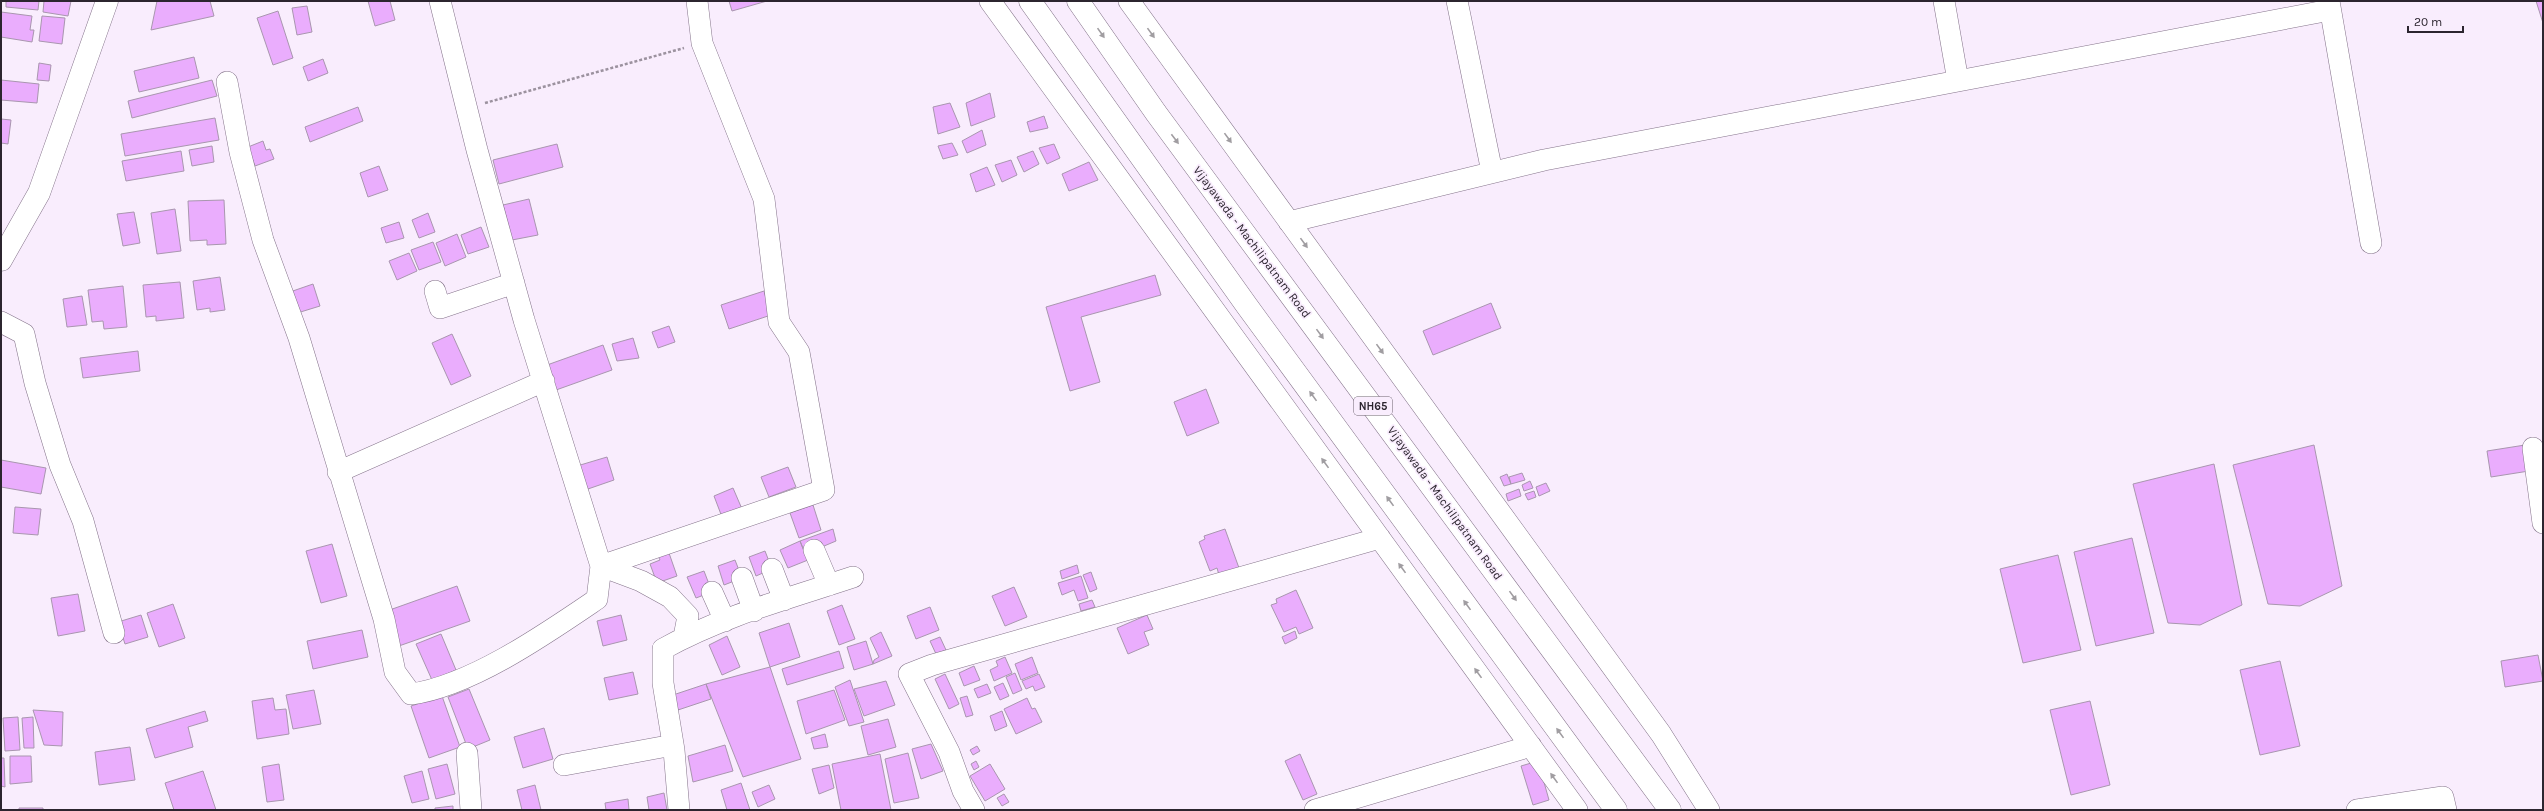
<svg xmlns="http://www.w3.org/2000/svg" width="2544" height="811" viewBox="0 0 2544 811" font-family="Karla,sans-serif">
	<style>
		.building { fill: #eaadfd; stroke: #a996af }
		.lines { fill: none; stroke-linecap: round; stroke-linejoin: round }
		.minor-casing { stroke: #84738a; stroke-width: 22 }
		.major-casing { stroke: #84738a; stroke-width: 23 }
		.highway-casing { stroke: #84738a; stroke-width: 23 }
		.path { stroke: #9c929f; stroke-width: 2.5; stroke-dasharray: 3 2; stroke-linecap: butt }
		.minor { stroke: #fff; stroke-width: 21 }
		.major { stroke: #fff; stroke-width: 22 }
		.highway { stroke: #fff; stroke-width: 22 }
		.oneway { fill: #a09da1 }
		.labels { text-anchor: middle; stroke-width: 3.5; stroke-linejoin: round; paint-order: stroke }
		.shield { fill: #f9edfd; stroke: #6a616d; stroke-width: 1 }
		.shield-label { font-size: 11px; font-weight: bold; fill: #2c252f }
		.street-label { font-size: 12px; fill: #2c252f; stroke: #f9edfd }
	</style>
	<rect width="100%" height="100%" fill="#f9edfd"/>
	<path class="building" d="M6 1H39L38 10 6 7Z
		M44 1H71L68 16 43 12Z
		M157 1H210L214 16 151 30Z
		M368 1H390L395 20 375 26Z
		M729 1H767L732 11Z
		M2536 1H2543V23Z
		M307 6 312 32 297 35 292 8Z
		M278 11 293 58 273 65 257 18Z
		M1 12 32 16 30 30H34L32 42 1 37Z
		M42 16 65 18 62 44 39 41Z
		M194 57 199 78 139 92 134 71Z
		M323 59 328 73 308 81 303 67Z
		M39 63 51 65 49 81 37 80Z
		M1 80 39 84 37 103 1 100Z
		M212 80 217 96 132 118 128 101Z
		M990 93 995 117 971 126 966 103Z
		M950 103 960 127 938 134 933 107Z
		M358 107 363 121 310 142 305 127Z
		M1044 116 1048 128 1030 132 1027 122Z
		M215 118 219 140 125 156 121 134Z
		M1 119 11 120 8 144 1 143Z
		M982 130 986 145 967 153 962 141Z
		M263 141 266 150 270 149 274 159 255 166 248 147Z
		M952 143 958 155 943 159 938 146Z
		M557 144 563 167 499 184 493 160Z
		M1054 144 1060 158 1047 164 1039 148Z
		M212 146 214 162 192 166 189 150Z
		M181 151 184 171 126 181 122 161Z
		M1033 151 1039 164 1024 172 1017 157Z
		M1011 160 1017 175 1002 182 995 165Z
		M1089 162 1098 180 1069 191 1062 174Z
		M379 166 388 190 368 197 360 173Z
		M987 167 995 185 976 192 970 174Z
		M529 199 538 235 512 240 503 205Z
		M224 200 226 244 207 245V240L190 241 188 201Z
		M175 209 181 251 157 254 151 213Z
		M134 212 140 243 123 246 117 214Z
		M428 213 435 232 419 238 412 220Z
		M399 222 404 238 386 243 381 228Z
		M481 227 489 247 468 254 461 235Z
		M457 234 466 257 445 266 436 243Z
		M433 242 441 262 419 270 411 250Z
		M409 253 417 271 397 280 389 261Z
		M1155 275 1161 295 1081 317 1100 382 1070 391 1046 307Z
		M220 277 225 310 210 312V308L197 310 193 281Z
		M180 282 184 318 156 321V316L146 317 143 285Z
		M313 284 320 306 294 314 287 293Z
		M123 286 127 327 104 329 103 321 92 322 88 290Z
		M764 291 771 315 729 329 721 305Z
		M82 296 87 325 67 327 63 299Z
		M1491 303 1501 328 1433 355 1423 331Z
		M669 326 675 342 658 348 652 332Z
		M452 334 471 376 451 385 432 343Z
		M633 338 639 358 617 361 612 344Z
		M603 345 612 370 556 390 547 365Z
		M138 351 140 371 83 378 80 358Z
		M1206 389 1219 423 1187 436 1174 402Z
		M2314 445 2342 586 2300 606 2268 604 2233 465Z
		M2525 445 2529 471 2491 477 2487 451Z
		M607 457 614 480 585 490 577 466Z
		M1 460 46 468 41 494 1 487Z
		M2214 464 2242 605 2200 625 2168 623 2133 484Z
		M788 467 796 487 769 497 761 477Z
		M1522 473 1525 480 1511 484 1509 477Z
		M1507 474 1511 484 1504 486 1500 477Z
		M1530 481 1533 488 1524 491 1522 485Z
		M1546 483 1550 491 1539 496 1536 487Z
		M733 488 742 509 722 517 714 496Z
		M1519 489 1521 496 1508 501 1506 494Z
		M1534 491 1536 497 1528 500 1525 494Z
		M813 505 821 530 799 538 790 513Z
		M15 507 41 509 38 535 13 533Z
		M833 529 836 541 805 554 800 541Z
		M1225 529 1239 568 1219 575 1217 568 1210 571 1199 542 1205 539 1204 536Z
		M2132 538 2154 633 2096 646 2074 552Z
		M800 541 808 560 788 568 780 550Z
		M332 544 347 596 321 603 306 551Z
		M765 551 772 569 756 576 749 557Z
		M669 553 677 576 657 583 650 564 660 560 658 556Z
		M2058 555 2081 650 2023 663 2000 569Z
		M735 560 742 578 724 585 718 566Z
		M1077 565 1079 573 1062 579 1060 571Z
		M704 571 712 592 696 598 687 577Z
		M1091 572 1097 589 1090 592 1083 575Z
		M1081 576 1088 598 1078 601 1074 590 1062 595 1058 583Z
		M457 586 470 621 396 647 384 612Z
		M1014 587 1027 617 1005 626 992 596Z
		M1296 590 1313 628 1299 634 1296 627 1284 632 1271 605 1277 603 1276 599Z
		M78 594 85 631 58 636 51 598Z
		M1092 600 1095 607 1081 611 1079 604Z
		M173 604 185 638 159 647 147 613Z
		M842 605 855 639 839 645 827 611Z
		M930 607 939 630 916 639 907 616Z
		M141 615 148 637 125 644 118 622Z
		M621 615 627 640 603 646 597 621Z
		M1147 615 1153 629 1144 632 1149 645 1128 654 1117 628Z
		M789 623 800 657 770 667 759 633Z
		M362 630 368 657 313 669 307 641Z
		M1295 631 1297 638 1285 644 1282 637Z
		M881 632 892 656 873 664 874 660 879 657 870 638Z
		M441 634 456 670 432 680 416 644Z
		M727 636 740 667 722 675 709 645Z
		M940 637 946 650 936 654 930 641Z
		M866 641 873 664 854 670 847 647Z
		M839 651 844 668 787 685 782 669Z
		M2538 655 2543 681 2505 687 2501 661Z
		M1005 657 1012 673 994 681 990 670 998 666 996 661Z
		M1032 657 1038 673 1021 680 1015 664Z
		M2280 661 2300 746 2260 755 2240 670Z
		M974 666 980 680 964 686 959 673Z
		M770 667 801 759 743 777 706 684Z
		M633 672 638 694 609 700 604 678Z
		M1015 673 1022 690 1013 694 1006 677Z
		M945 674 959 704 949 709 935 679Z
		M1039 674 1045 687 1035 691 1033 686 1026 689 1022 681Z
		M850 680 864 722 849 726 835 687Z
		M886 681 895 705 864 716 854 689Z
		M1003 683 1009 696 1000 700 994 687Z
		M706 684 711 699 678 710 673 695Z
		M987 684 991 693 978 698 974 689Z
		M469 689 490 740 468 749 448 697Z
		M314 690 321 724 293 729 286 695Z
		M834 690 845 720 806 734 797 701Z
		M442 696 460 747 429 758 411 706Z
		M967 696 973 715 966 717 960 698Z
		M273 698 275 710 286 709 289 734 257 739 252 701Z
		M1027 698 1032 709 1035 708 1042 722 1016 734 1004 709Z
		M2090 701 2110 785 2071 795 2050 710Z
		M33 710 63 712 62 746 44 745Z
		M205 711 208 721 188 727 193 747 155 758 146 729Z
		M1002 711 1007 726 995 731 990 716Z
		M18 717 20 750 5 751 3 718Z
		M33 717 34 748H24L22 718Z
		M888 719 896 747 868 755 861 726Z
		M544 728 553 759 523 768 514 737Z
		M825 734 828 747 814 749 811 738Z
		M931 744 943 771 921 779 912 749Z
		M725 745 733 771 693 782 688 756Z
		M977 746 980 751 973 755 970 750Z
		M130 747 135 780 99 785 95 752Z
		M908 753 919 798 894 803 885 759Z
		M880 754 891 810H841L832 764Z
		M1300 754 1317 794 1303 800 1285 761Z
		M10 756H31L32 782 10 784Z
		M1 758H4L5 787 1 786Z
		M976 761 979 767 974 770 971 764Z
		M1538 761 1549 800 1533 805 1521 766Z
		M279 764 284 800 267 802 262 767Z
		M447 764 455 794 436 799 428 769Z
		M990 764 1005 789 985 801 970 776Z
		M829 765 834 788 819 794 812 769Z
		M203 771 216 810H174L165 783Z
		M422 771 429 799 412 803 404 776Z
		M741 783 750 810H727L721 790Z
		M535 785 541 810H522L517 790Z
		M769 785 775 799 758 807 752 792Z
		M664 793 667 810H649L647 797Z
		M1004 794 1009 802 1002 806 997 798Z
		M628 799 629 810H606L605 803Z
		M453 806V810H435V808Z
		M19 808H43V810H19Z"/>
	<g class="lines">
		<g class="minor-casing">
			<path id="minor" d="M990 1 1577 810
				M1129 1 1661 734 1709 810
				M1457 1 1492 172
				M2329 1 2371 243
				M1958 81 2330 10
				M227 82 240 152 263 240 299 338 384 619 395 672 411 694C471 686 547 633 597 599L601 566 524 320 477 150 440 1
				M1289 222 1544 160 1958 81 1944 1
				M435 291 440 308 514 283
				M1 322 24 334 35 383 60 465 83 521 114 633
				M2533 448 2543 523
				M338 472 544 381
				M814 550 829 585
				M601 566 824 490 799 352 779 322 764 199 702 43 697 1
				M601 566 641 581 670 597 688 616 684 637
				M772 569 784 600
				M742 578 754 611
				M712 592 725 621
				M467 753 471 810
				M564 765 673 745
				M679 810 674 750 663 683V649C722 616 790 598 853 577
				M974 810 963 791 949 752 909 674 932 665 1380 538
				M1315 810 1531 746
				M2357 810 2443 797 2446 810"/>
		</g>
		<g class="major-casing">
			<path id="major" d="M1 260 39 193 107 1"/>
		</g>
		<g class="highway-casing">
			<path id="highway" d="M1030 1 1247 306 1616 810
				M1078 1 1156 113 1670 810"/>
		</g>
		<path class="path" d="M485 103 684 48"/>
		<use href="#minor" class="minor"/>
		<use href="#major" class="major"/>
		<use href="#highway" class="highway"/>
	</g>
	<defs><path id="oneway-solid" d="M-6-.8H1V-3.2L6.5 0L1 3.2V.8H-6Z"/></defs>
	<g class="oneway">
		<use href="#oneway-solid" transform="translate(1101 33) rotate(55)"/>
		<use href="#oneway-solid" transform="translate(1151 33) rotate(54)"/>
		<use href="#oneway-solid" transform="translate(1228 138) rotate(54)"/>
		<use href="#oneway-solid" transform="translate(1175 139) rotate(53)"/>
		<use href="#oneway-solid" transform="translate(1304 243) rotate(54)"/>
		<use href="#oneway-solid" transform="translate(1320 334) rotate(54)"/>
		<use href="#oneway-solid" transform="translate(1380 349) rotate(54)"/>
		<use href="#oneway-solid" transform="translate(1313 396) rotate(-126)"/>
		<use href="#oneway-solid" transform="translate(1325 463) rotate(-126)"/>
		<use href="#oneway-solid" transform="translate(1390 501) rotate(-126)"/>
		<use href="#oneway-solid" transform="translate(1402 568) rotate(-126)"/>
		<use href="#oneway-solid" transform="translate(1513 596) rotate(54)"/>
		<use href="#oneway-solid" transform="translate(1467 605) rotate(-126)"/>
		<use href="#oneway-solid" transform="translate(1478 673) rotate(-126)"/>
		<use href="#oneway-solid" transform="translate(1560 733) rotate(-126)"/>
		<use href="#oneway-solid" transform="translate(1554 778) rotate(-126)"/>
	</g>
	<g class="labels">
		<rect class="shield" x="1354" y="397" width="38" height="18" rx="3"/>
		<g class="shield-label">
			<text x="1373" y="410">NH65</text>
		</g>
		<g class="street-label">
			<text transform="translate(1252 242) rotate(53)" y="4">Vijayawada - Machilipatnam Road</text>
			<text transform="translate(1445 503) rotate(54)" y="4">Vijayawada - Machilipatnam Road</text>
		</g>
	</g>
	<rect width="2544" height="811" fill="none" stroke="#2c252f" stroke-width="4"/>
	<path d="M2408 26v6h55v-6" fill="none" stroke="#2c252f" stroke-width="2"/>
	<text x="2414" y="26" font-size="12" fill="#2c252f" stroke="#f9edfd" stroke-width="3" paint-order="stroke">20 m</text>
</svg>
